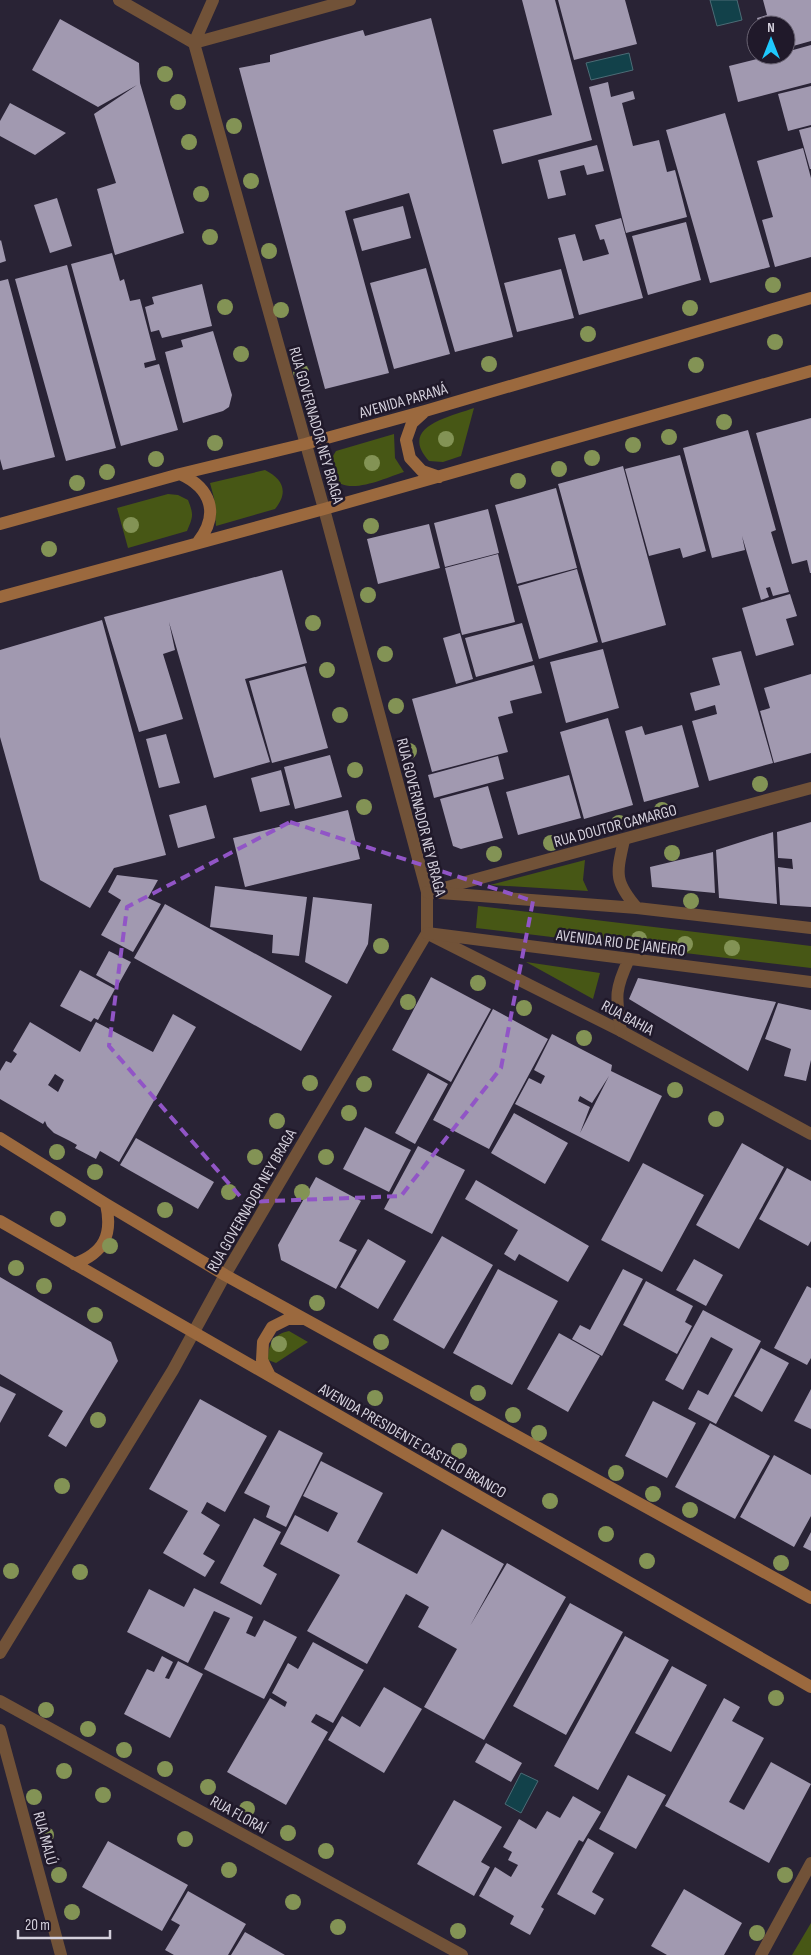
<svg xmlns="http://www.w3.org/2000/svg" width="811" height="1955" viewBox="0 0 811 1955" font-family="'Sofia Sans Condensed',sans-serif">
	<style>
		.green { fill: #475715 }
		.water { fill: #12414a; stroke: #4c6c76 }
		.building { fill: #a199b0; fill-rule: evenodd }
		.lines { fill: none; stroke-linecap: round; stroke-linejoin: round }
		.minor { stroke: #715238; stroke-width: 12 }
		.tertiary { stroke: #715238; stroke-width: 12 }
		.secondary { stroke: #9b693e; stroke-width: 12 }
		.tree { fill: #839355 }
		.marked { fill: none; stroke: #9155c6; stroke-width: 4; stroke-dasharray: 10 6; stroke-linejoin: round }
		.labels { text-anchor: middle; stroke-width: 5; stroke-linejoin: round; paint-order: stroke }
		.street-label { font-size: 16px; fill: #d4d0dc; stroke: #20192a }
	</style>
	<rect width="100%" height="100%" fill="#292335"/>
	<path class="green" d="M474 408 461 456 443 462 429 461C398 427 449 417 474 408Z
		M394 434 395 458 404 472C385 478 345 498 332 476 327 467 331 459 336 451Z
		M265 470C283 479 289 492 275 509L216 526 214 498 210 483Z
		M168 494 178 495 188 500C194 515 193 517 187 531L128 548 117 508Z
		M585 860 583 880 588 891 490 885Z
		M478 906 811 946V968L476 928Z
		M526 962 600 973 593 999Z
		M289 1331 308 1342 276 1363 268 1360C268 1345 273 1334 289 1331Z
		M811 1923V1955H792Z"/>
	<path class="water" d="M710 0H737L742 20 717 26Z
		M629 53 633 70 591 80 586 63Z
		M521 1773 538 1781 521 1813 505 1804Z"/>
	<path class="building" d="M522 0H555L592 140 502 164 493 130 552 115Z
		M558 0H625L637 44 574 60Z
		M763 0H811V41L786 48V25H759L757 18 767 15Z
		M431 18 513 337 455 352 409 193 345 211 389 373 325 389 239 68 270 62V55L363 30 365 36Z
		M60 19 139 63 140 83 184 233 115 255 97 189 116 183 94 114 137 85 98 107 32 70Z
		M811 45V83L738 102 729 66 773 55H786V52Z
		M608 82 611 97 633 91 635 99 622 103 633 146 659 140 667 172 675 170 687 217 626 233 589 87Z
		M811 86V125L788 131 778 94Z
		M10 103 66 133 35 155 0 136V121Z
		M725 113 770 267 710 283 666 130Z
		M811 127V169H810L799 130Z
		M597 145 604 171 587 175 584 165 560 171 566 195 548 199 538 160Z
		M803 148 811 178V257L775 267 762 220 773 217 757 161Z
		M57 198 72 246 50 253 34 205Z
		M403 206 411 238 362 251 353 219Z
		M621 218 643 298 579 315 558 238 575 234 583 261 609 254 604 239 600 240 595 225Z
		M686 222 701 280 648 295 632 236Z
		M1 240 6 261 0 263V241Z
		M112 253 120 281 124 279 130 301 140 299 156 360 144 363 145 368 159 364 178 430 121 446 71 264Z
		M67 265 116 448 66 461 15 279Z
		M426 268 450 354 394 369 370 283Z
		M561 269 574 318 517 332 504 283Z
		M8 279 55 457 3 470 0 459V281Z
		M202 284 212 326 162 338 159 330 151 332 145 307 154 304 152 297Z
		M213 331 232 395 229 407 223 411 183 423 165 352 183 347 181 340Z
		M811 418V573H810L807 560 792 564 756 433Z
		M748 430 776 530 771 532 789 592 773 596 770 587 766 588 769 597 761 600 742 536 745 550 712 558 683 448Z
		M680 455 706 551 683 558 680 548 649 556 625 469Z
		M623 466 666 625 602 643 558 484Z
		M556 488 577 568 517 584 495 505Z
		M488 509 499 553 445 567 434 523Z
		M429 524 440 568 378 584 367 539Z
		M498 554 515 622 462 635 445 568Z
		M577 569 598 642 539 659 518 586Z
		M282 570 307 663 245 679 270 762 214 778 169 622 175 650 163 654 183 719 139 732 104 617Z
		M790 594 797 616 786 619 794 645 756 656 742 608Z
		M102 620 166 855 114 868 90 908 40 880 0 737V650Z
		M522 623 533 661 476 677 465 638Z
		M460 633 473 679 456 684 443 638Z
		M603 649 619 708 566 723 550 662Z
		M741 651 773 763 709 781 692 721 717 714 715 705 695 711 690 693 720 685 712 658Z
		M534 665 542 693 510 701 513 713 498 717 508 752 432 772 412 699Z
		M305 666 328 748 272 763 249 681Z
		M811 674V753L774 763 760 711 770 708 764 688Z
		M608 718 633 805 584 819 560 732Z
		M682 725 699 787 644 802 625 731 642 726 645 735Z
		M166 734 180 783 159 788 146 739Z
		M330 755 342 797 295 809 284 767Z
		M498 756 504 779 434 798 428 775Z
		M281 770 290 805 260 812 251 778Z
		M569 775 581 818 518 835 506 792Z
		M488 786 503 838 461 849 453 846 440 799Z
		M206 805 215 838 178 848 169 815Z
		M348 810 360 859 245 887 233 838Z
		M811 822V907L780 905 778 867 793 869 792 859 778 858 777 832Z
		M773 832 777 904 719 898 716 850Z
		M713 852 715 893 652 887 650 867Z
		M117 875 158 880 148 898 161 904 133 952 101 935 121 900 108 892Z
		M215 886 307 897 299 956 272 953 273 935 210 927Z
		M313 897 372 904 368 944 347 984 305 962Z
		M165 904 332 996 301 1051 134 958Z
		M109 951 131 962 117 987 96 975Z
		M80 970 115 989 98 1020 94 1018 91 1022 60 1006Z
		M431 977 491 1009 451 1082 392 1050Z
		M638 978 776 1002 748 1071 629 999Z
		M778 1003 811 1010V1060L806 1081 784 1076 791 1049 765 1039Z
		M493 1009 548 1039 489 1149 433 1120Z
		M173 1014 196 1027 119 1162 100 1151 96 1159 75 1148 77 1145 70 1141 54 1133 47 1126 45 1121 43 1124 0 1099V1071L6 1061 11 1063 17 1054 13 1051 30 1022 80 1052 96 1022 153 1052ZM55 1074 64 1080 58 1092 48 1085Z
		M552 1034 612 1065 611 1071 662 1096 629 1162 515 1104 529 1078 541 1084 545 1076 534 1070ZM609 1076 580 1133 590 1107 578 1101 580 1096 592 1103Z
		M428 1073 448 1084 415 1144 395 1133Z
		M514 1113 568 1143 545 1184 491 1153Z
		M365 1127 411 1150 389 1192 343 1169Z
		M136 1138 214 1182 198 1209 120 1165Z
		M742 1143 784 1167 739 1249 696 1225Z
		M418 1146 465 1170 432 1234 384 1209Z
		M643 1163 704 1195 662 1272 601 1240Z
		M787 1168 811 1181V1241L808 1246 759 1219Z
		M316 1177 361 1201 339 1241 357 1250 336 1289 281 1260 278 1245Z
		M476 1180 589 1246 568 1282 519 1254 515 1261 504 1254 518 1230 465 1199Z
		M442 1236 493 1265 444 1349 393 1320Z
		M368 1239 406 1261 378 1309 340 1287Z
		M694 1259 723 1275 706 1306 676 1290Z
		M498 1269 558 1301 512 1385 453 1353Z
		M623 1269 643 1279 602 1356 572 1339 580 1325 590 1330Z
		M0 1277 111 1342 118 1361 66 1447 48 1436 63 1411 0 1374Z
		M646 1281 693 1306 685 1322 692 1326 677 1354 623 1325Z
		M807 1286 811 1288V1358L807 1365 774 1348Z
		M703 1310 761 1341 716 1424 688 1409 698 1390 708 1395 733 1349 711 1337 683 1390 665 1380Z
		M559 1333 600 1356 568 1412 527 1389Z
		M761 1348 789 1363 762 1412 734 1396Z
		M0 1386 16 1394 0 1423Z
		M811 1389V1429L794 1421Z
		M200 1399 267 1436 225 1512 207 1502 201 1513 220 1525 203 1554 215 1561 205 1577 163 1553 188 1511 149 1489Z
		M653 1401 696 1423 667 1478 625 1456Z
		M710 1423 770 1456 735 1519 675 1487Z
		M279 1430 323 1453 286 1527 266 1517 270 1506 244 1493Z
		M774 1455 811 1475V1516L794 1547 740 1517Z
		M321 1461 383 1493 357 1542 417 1574 442 1529 504 1564 470 1626 507 1563 566 1597 484 1740 424 1707 457 1649 418 1627 429 1607 406 1594 367 1664 307 1631 340 1575 280 1544 295 1515 328 1532 338 1513 303 1496Z
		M254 1518 281 1532 263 1566 277 1574 261 1605 220 1583Z
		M811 1532V1551L803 1547Z
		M194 1588 253 1617 246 1633 255 1637 264 1620 297 1637 264 1699 204 1669 230 1618 214 1611 188 1663 127 1632 149 1589 184 1607Z
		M570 1603 623 1632 566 1735 513 1706Z
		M625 1636 669 1660 598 1790 554 1766Z
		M313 1642 364 1670 333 1723 316 1714 311 1722 328 1732 286 1805 227 1772 270 1698 285 1707 287 1702 272 1693 288 1663 298 1669Z
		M162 1656 173 1662 165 1678 169 1679 178 1661 203 1674 170 1738 124 1714 147 1669 154 1672Z
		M672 1666 707 1685 671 1752 635 1733Z
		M384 1687 422 1709 384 1773 328 1740 342 1716 360 1727Z
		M724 1698 740 1707 732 1721 764 1738 729 1802 744 1810 771 1762 811 1784 769 1863 665 1806Z
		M486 1743 522 1763 511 1782 475 1762Z
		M628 1775 666 1795 636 1849 599 1829Z
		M573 1796 601 1812 583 1842 579 1840 541 1907 544 1909 530 1935 510 1924 514 1916 479 1896 495 1867 511 1877 518 1865 508 1860 512 1852 503 1847 519 1819 536 1829 547 1811 560 1818Z
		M454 1800 502 1827 481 1862 490 1867 474 1896 417 1864Z
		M588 1838 614 1853 592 1892 604 1899 595 1915 557 1894Z
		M108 1841 188 1885 162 1931 82 1887Z
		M684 1889 742 1923 724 1955H667L651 1946Z
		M188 1891 246 1924 228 1955H174L165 1950 180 1925 171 1920Z
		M245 1932 285 1955H231Z"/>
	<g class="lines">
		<path class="minor" d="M194 43 350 0
			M194 43 213 0
			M429 892 811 788
			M428 934 621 1031 811 1134
			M0 1653 173 1370 225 1275 427 933V892L324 509 194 43 119 0
			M0 1701 462 1955
			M0 1730 61 1955"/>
		<path class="tertiary" d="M624 840C617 873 613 880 637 908
			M427 892 637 908 811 928
			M427 933 811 982
			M621 1031C616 997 614 991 629 959
			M761 1955 811 1863"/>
		<path class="secondary" d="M423 413 412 423 406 440 410 458 422 471 439 477
			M180 474C211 488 220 514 198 542
			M0 524 180 474 305 444 425 411 811 298
			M0 597 324 509 811 371
			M0 1138 106 1204 225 1275 811 1598
			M0 1221 811 1687
			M74 1264C104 1253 113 1235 106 1204
			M270 1376 262 1360 263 1342 272 1327 288 1319H304"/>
	</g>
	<g class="tree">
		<circle cx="165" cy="74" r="8"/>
		<circle cx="178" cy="102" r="8"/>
		<circle cx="234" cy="126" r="8"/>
		<circle cx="189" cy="142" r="8"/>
		<circle cx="251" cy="181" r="8"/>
		<circle cx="201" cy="194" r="8"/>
		<circle cx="210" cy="237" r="8"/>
		<circle cx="269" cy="251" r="8"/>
		<circle cx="773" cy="285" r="8"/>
		<circle cx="225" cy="307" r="8"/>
		<circle cx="690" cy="308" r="8"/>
		<circle cx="281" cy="310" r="8"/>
		<circle cx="588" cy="334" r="8"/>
		<circle cx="775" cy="342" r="8"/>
		<circle cx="241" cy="354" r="8"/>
		<circle cx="489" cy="364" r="8"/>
		<circle cx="696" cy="365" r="8"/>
		<circle cx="301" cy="372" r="8"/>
		<circle cx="724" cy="422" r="8"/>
		<circle cx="669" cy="437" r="8"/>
		<circle cx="446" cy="439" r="8"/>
		<circle cx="215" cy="443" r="8"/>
		<circle cx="633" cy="445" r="8"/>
		<circle cx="592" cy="458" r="8"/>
		<circle cx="156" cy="459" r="8"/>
		<circle cx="372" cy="463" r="8"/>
		<circle cx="559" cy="469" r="8"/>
		<circle cx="107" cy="472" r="8"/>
		<circle cx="518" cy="481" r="8"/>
		<circle cx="77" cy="483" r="8"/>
		<circle cx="131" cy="525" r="8"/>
		<circle cx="371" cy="526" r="8"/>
		<circle cx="49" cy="549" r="8"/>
		<circle cx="368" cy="595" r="8"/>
		<circle cx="313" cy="623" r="8"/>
		<circle cx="385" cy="654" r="8"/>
		<circle cx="327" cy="670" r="8"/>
		<circle cx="396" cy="706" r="8"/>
		<circle cx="340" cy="715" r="8"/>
		<circle cx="409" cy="751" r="8"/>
		<circle cx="355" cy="770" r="8"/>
		<circle cx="760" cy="784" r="8"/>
		<circle cx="364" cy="807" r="8"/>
		<circle cx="662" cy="810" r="8"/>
		<circle cx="619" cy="823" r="8"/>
		<circle cx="551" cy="843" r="8"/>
		<circle cx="672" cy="853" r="8"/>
		<circle cx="494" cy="854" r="8"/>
		<circle cx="691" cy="901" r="8"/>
		<circle cx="639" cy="939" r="8"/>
		<circle cx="685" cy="944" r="8"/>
		<circle cx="381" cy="946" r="8"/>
		<circle cx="732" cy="948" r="8"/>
		<circle cx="478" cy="983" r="8"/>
		<circle cx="408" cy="1002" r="8"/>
		<circle cx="524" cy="1008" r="8"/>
		<circle cx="584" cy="1038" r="8"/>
		<circle cx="310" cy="1083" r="8"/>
		<circle cx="364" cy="1084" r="8"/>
		<circle cx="675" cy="1090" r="8"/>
		<circle cx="349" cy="1113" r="8"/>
		<circle cx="716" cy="1119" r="8"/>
		<circle cx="277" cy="1121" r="8"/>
		<circle cx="57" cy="1152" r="8"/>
		<circle cx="255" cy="1157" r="8"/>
		<circle cx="326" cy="1157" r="8"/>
		<circle cx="95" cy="1172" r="8"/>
		<circle cx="229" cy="1192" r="8"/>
		<circle cx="302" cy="1192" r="8"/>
		<circle cx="165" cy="1210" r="8"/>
		<circle cx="58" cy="1219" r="8"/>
		<circle cx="110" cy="1246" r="8"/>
		<circle cx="16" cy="1268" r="8"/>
		<circle cx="44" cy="1286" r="8"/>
		<circle cx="317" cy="1303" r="8"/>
		<circle cx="95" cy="1315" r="8"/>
		<circle cx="381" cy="1342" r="8"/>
		<circle cx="279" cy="1344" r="8"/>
		<circle cx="478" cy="1393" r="8"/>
		<circle cx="375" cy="1398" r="8"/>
		<circle cx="513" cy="1415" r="8"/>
		<circle cx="98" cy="1420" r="8"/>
		<circle cx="539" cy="1433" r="8"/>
		<circle cx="459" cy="1451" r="8"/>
		<circle cx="616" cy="1473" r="8"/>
		<circle cx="62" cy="1486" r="8"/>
		<circle cx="653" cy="1494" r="8"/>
		<circle cx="550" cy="1501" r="8"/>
		<circle cx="690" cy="1510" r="8"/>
		<circle cx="606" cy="1534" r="8"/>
		<circle cx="647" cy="1561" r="8"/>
		<circle cx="781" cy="1563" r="8"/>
		<circle cx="11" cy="1571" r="8"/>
		<circle cx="80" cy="1572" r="8"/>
		<circle cx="776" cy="1698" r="8"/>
		<circle cx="46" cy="1710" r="8"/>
		<circle cx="88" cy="1729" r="8"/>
		<circle cx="124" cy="1750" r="8"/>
		<circle cx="165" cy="1769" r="8"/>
		<circle cx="64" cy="1771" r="8"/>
		<circle cx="208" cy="1787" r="8"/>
		<circle cx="103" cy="1795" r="8"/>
		<circle cx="34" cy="1797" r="8"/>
		<circle cx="247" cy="1809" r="8"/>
		<circle cx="288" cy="1833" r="8"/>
		<circle cx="46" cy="1835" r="8"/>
		<circle cx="185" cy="1839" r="8"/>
		<circle cx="326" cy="1851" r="8"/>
		<circle cx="229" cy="1870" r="8"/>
		<circle cx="59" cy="1875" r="8"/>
		<circle cx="785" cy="1875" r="8"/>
		<circle cx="293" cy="1902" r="8"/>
		<circle cx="72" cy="1912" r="8"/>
		<circle cx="338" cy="1927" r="8"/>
		<circle cx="458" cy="1931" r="8"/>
		<circle cx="757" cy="1933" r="8"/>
	</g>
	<path class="marked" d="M290 822 533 901 501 1068 401 1196 245 1202 109 1046 127 907Z"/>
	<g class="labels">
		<g class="street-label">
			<text transform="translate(403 400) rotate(-16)" y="6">AVENIDA PARANÁ</text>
			<text transform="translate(317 425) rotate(74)" y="6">RUA GOVERNADOR NEY BRAGA</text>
			<text transform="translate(422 817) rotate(76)" y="6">RUA GOVERNADOR NEY BRAGA</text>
			<text transform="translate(615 825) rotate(-15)" y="6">RUA DOUTOR CAMARGO</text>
			<text transform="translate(621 942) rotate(7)" y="6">AVENIDA RIO DE JANEIRO</text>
			<text transform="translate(628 1017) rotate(28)" y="6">RUA BAHIA</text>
			<text transform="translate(251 1200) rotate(-60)" y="6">RUA GOVERNADOR NEY BRAGA</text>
			<text transform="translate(413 1440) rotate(30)" y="6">AVENIDA PRESIDENTE CASTELO BRANCO</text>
			<text transform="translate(239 1814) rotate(29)" y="6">RUA FLORAÍ</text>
			<text transform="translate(46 1838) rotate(75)" y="6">RUA MALÚ</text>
		</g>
	</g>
	<g transform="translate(771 40)"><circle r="24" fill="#20192a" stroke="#686271"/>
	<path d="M0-4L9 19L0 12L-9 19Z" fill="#1fc9fd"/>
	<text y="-8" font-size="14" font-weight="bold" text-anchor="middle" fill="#d4d0dc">N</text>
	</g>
	<path d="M18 1930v8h92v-8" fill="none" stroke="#d4d0dc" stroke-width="2.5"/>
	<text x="25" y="1930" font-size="15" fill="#d4d0dc" stroke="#20192a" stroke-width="4" paint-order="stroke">20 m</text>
</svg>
